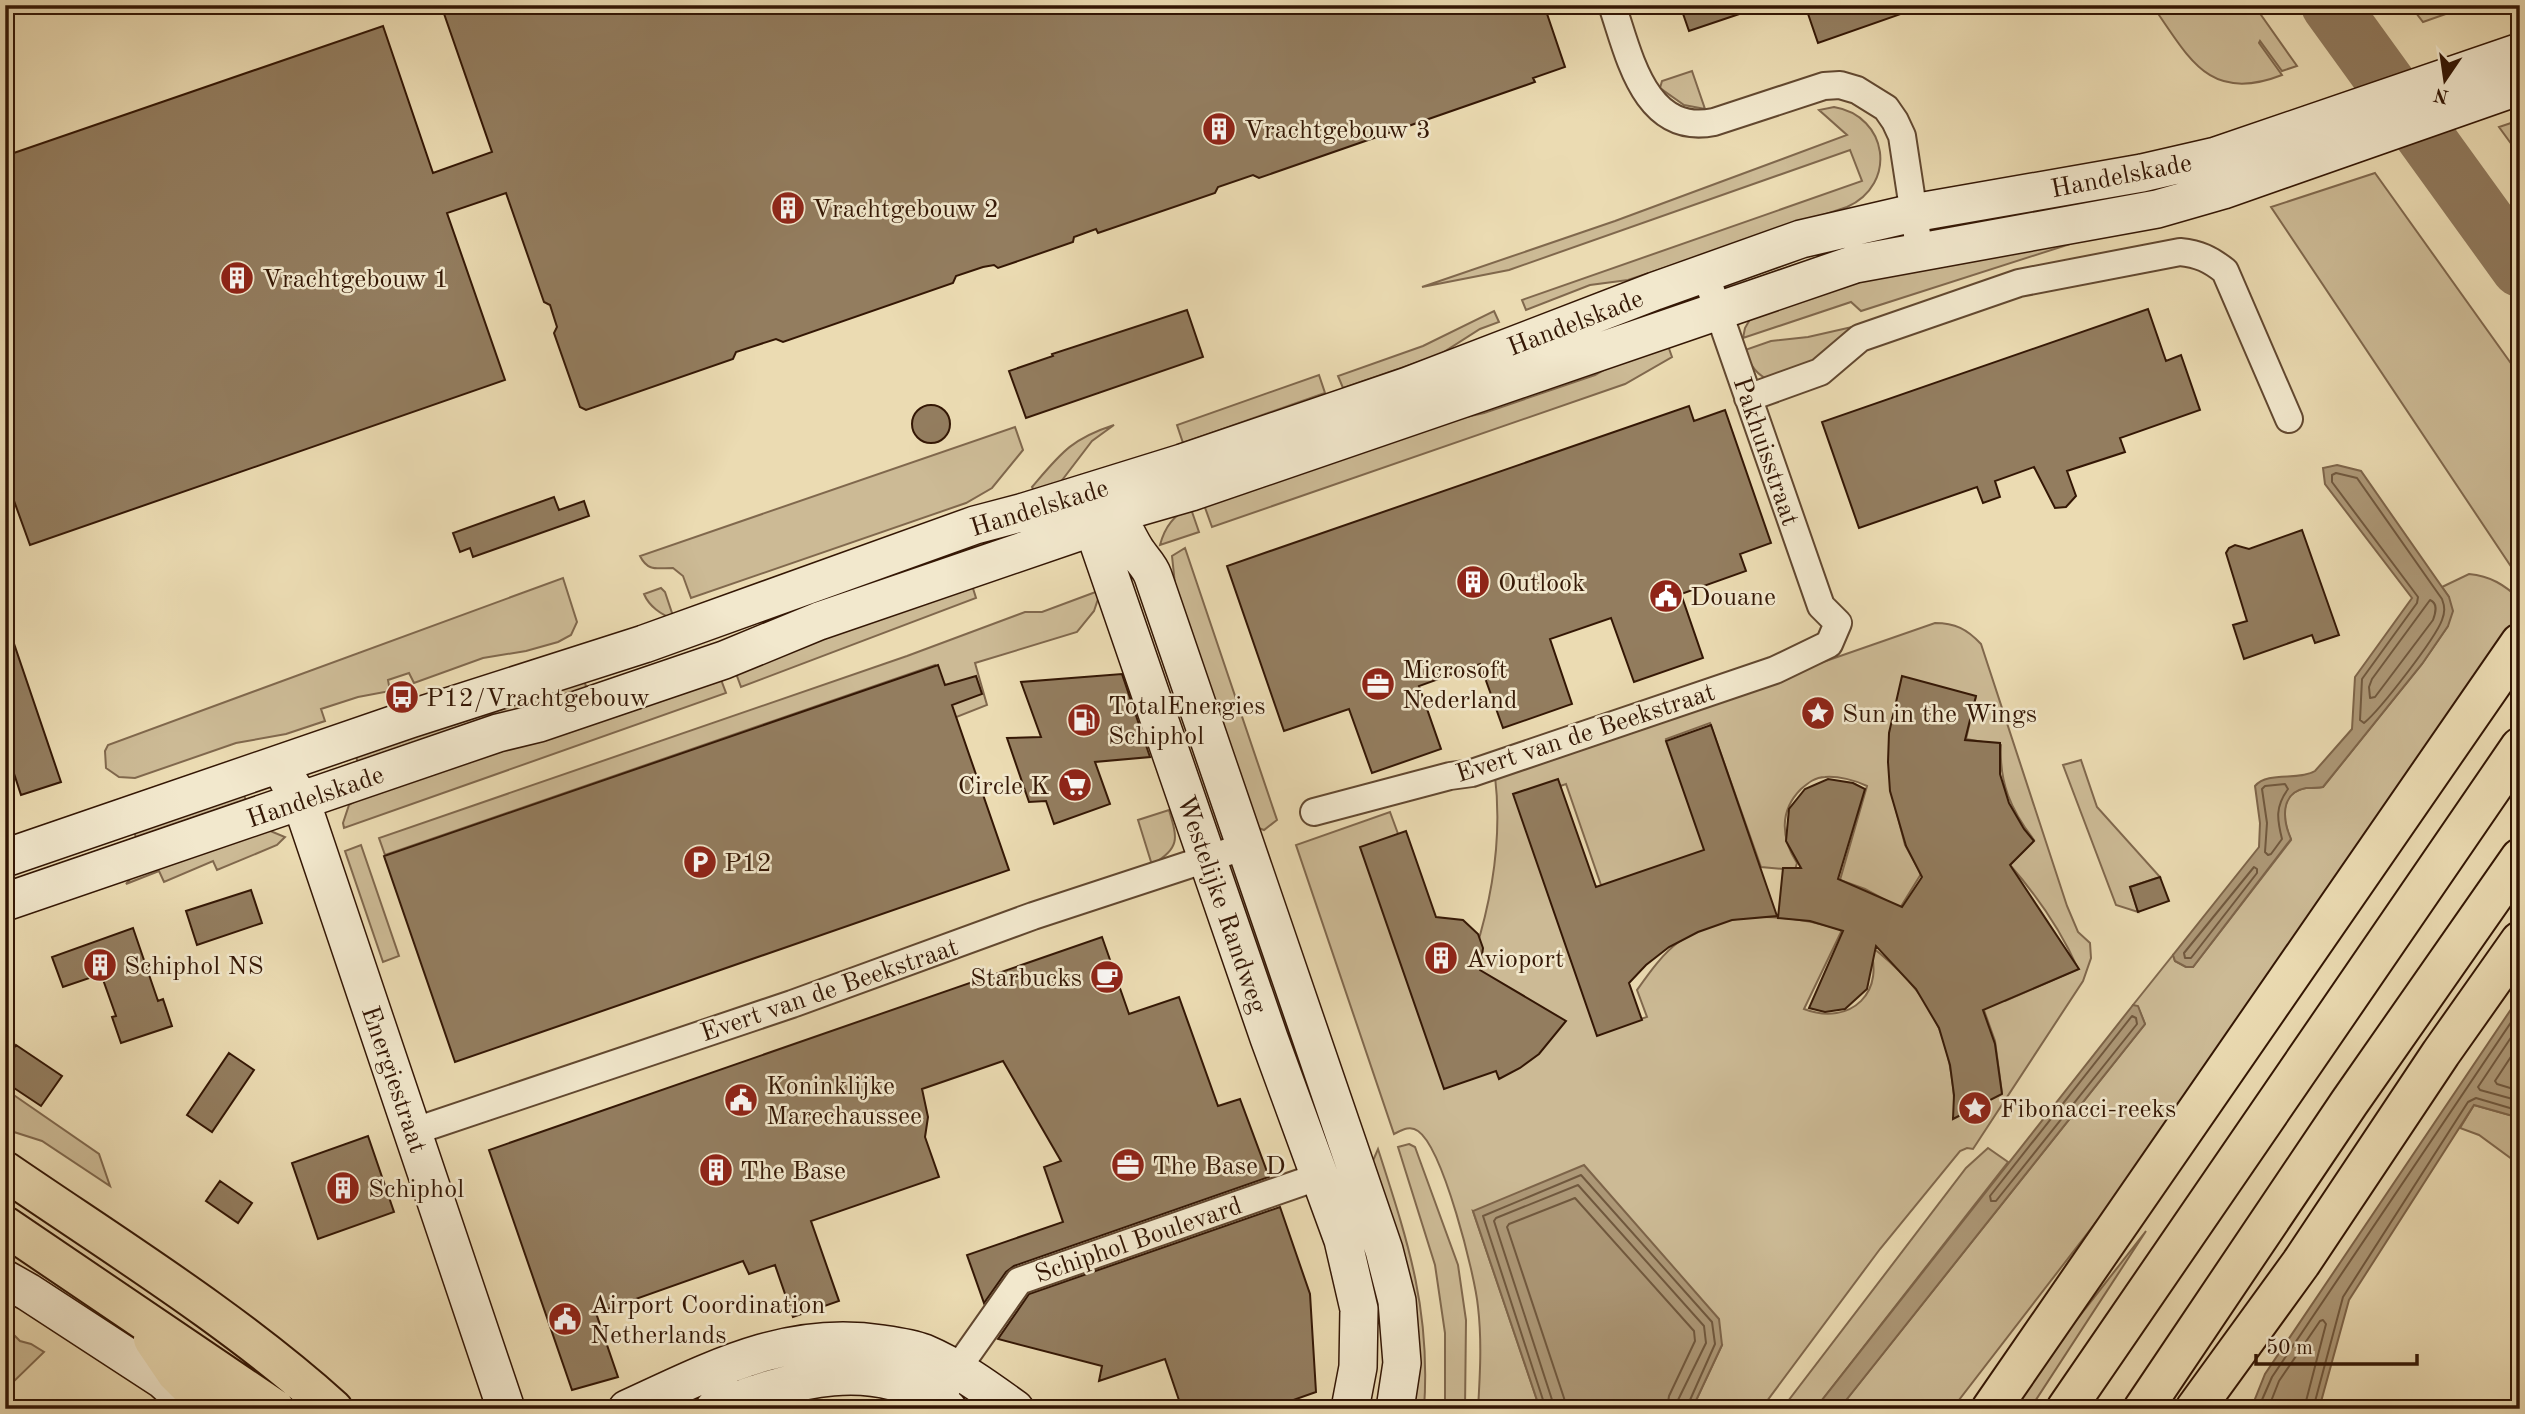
<svg xmlns="http://www.w3.org/2000/svg" width="2525" height="1414" viewBox="0 0 2525 1414" font-family="'Old Standard TT',serif">
	<style>
		.green { fill: #ccba95; stroke: #80684d; stroke-width: 2; fill-rule: evenodd }
		.water { fill: #ad9877; stroke: #7d6449; stroke-width: 2 }
		.lines { fill: none; stroke-linecap: round; stroke-linejoin: round }
		.shore { stroke: #70583e; stroke-width: 2 }
		.taxiway { stroke: #90795c; stroke-width: 58 }
		.building { fill: #937d5f; stroke: #341705; stroke-width: 2 }
		.street-casing { stroke: #624830; stroke-width: 30 }
		.secondary-casing { stroke: #341705; stroke-width: 40 }
		.primary-casing { stroke: #341705; stroke-width: 42 }
		.highway-casing { stroke: #341705; stroke-width: 42 }
		.street { stroke: #f2e8cd; stroke-width: 26 }
		.secondary { stroke: #f2e8cd; stroke-width: 37 }
		.primary { stroke: #ebdbb2; stroke-width: 38 }
		.highway { stroke: #ebdbb2; stroke-width: 38 }
		.labels { text-anchor: middle; stroke-width: 5; stroke-linejoin: round; paint-order: stroke }
		.poi-label { font-size: 26px; fill: #341705; stroke: #f2e8cd; text-anchor: start }
		.street-label { font-size: 26px; fill: #341705; stroke: #f2e8cd }
	</style>
	<rect width="100%" height="100%" fill="#ebdbb2"/>
	<filter id="stains"><feTurbulence type="fractalNoise" baseFrequency=".00286" numOctaves="4"/><feColorMatrix values="0 0 0 0 .2 0 0 0 0 .09 0 0 0 0 .02 0 0 0 .5 -.17"/></filter>
	<radialGradient id="worn" r=".72"><stop offset=".6" stop-color="#630" stop-opacity="0"/><stop offset="1" stop-color="#630" stop-opacity=".3"/></radialGradient>
	<path class="green" d="M2152 5H2254L2297 66 2282 71 2260 41 2259 43 2282 75C2208 104 2189 57 2152 5Z
		M2410 5H2461L2460 9 2423 22Z
		M1692 71 1705 109 1684 105 1660 88 1662 81Z
		M1834 107C1888 116 1898 184 1847 207L1628 280 1590 285 1526 310 1522 300 1862 181 1850 150 1509 270 1422 287 1615 221 1847 135 1819 110Z
		M2520 120V156L2499 127Z
		M2375 173 2520 376V580L2271 207Z
		M2088 236 2070 244 1861 311 1851 302 1743 338 1745 328 1753 314 1869 276Z
		M1494 311 1499 322 1480 329 1439 355 1343 388 1338 376 1423 346Z
		M1883 320 1821 360 1765 378C1753 371 1750 363 1745 350L1771 341 1808 337Z
		M1667 343 1672 357 1625 384 1212 527 1203 502 1413 429 1484 413 1595 375 1637 351Z
		M1319 375 1325 393 1183 443 1177 425Z
		M1114 425 1092 441 1053 492 1038 500 1032 487C1061 453 1071 439 1114 425Z
		M1015 427 1023 450 992 488 966 503 691 598 683 576 673 568C657 568 648 572 640 556Z
		M1190 506 1199 532 1160 545C1165 526 1174 516 1190 506Z
		M1185 548 1277 820 1264 830 1253 826 1175 584 1172 556Z
		M2469 574C2491 576 2504 585 2520 599V616L2308 927 2157 1143 1952 1409H1839L2145 1024 2138 1007 2133 1005 2173 955 2175 961 2186 967H2193L2291 840C2283 821 2278 793 2306 788 2311 788 2317 788 2323 787L2422 664 2448 626 2449 597 2442 587Z
		M563 578 577 622 571 635 558 642 526 651 483 658 414 683 409 673 388 680 390 691 358 697 321 709 325 721 286 734 236 743 135 778 119 777 106 768 105 751 108 745Z
		M971 582 976 598 741 687 733 665Z
		M661 588 665 592 674 619C661 615 649 606 644 594Z
		M1101 590 1094 611 1077 632 975 663 987 705 954 718 935 665 385 855 379 838 907 656 1025 612H1042Z
		M1935 623C1955 623 1967 629 1981 644L2067 906 2078 932 2090 943 2091 958 2083 981 1973 1149 1967 1148 1960 1151 1880 1249 1761 1409H1692L1722 1345 1473 1211 1540 1409H1478C1480 1375 1482 1341 1478 1307 1475 1275 1443 1148 1418 1131 1410 1125 1402 1130 1394 1134L1296 845 1390 812 1433 929 1475 952C1493 895 1502 835 1495 776ZM1976 696 1966 739 2001 745C1999 783 2011 810 2034 840L2010 865C2038 897 2061 930 2078 969L2005 1001 1980 999 1995 1041 2002 1093 1955 1117C1953 1037 1932 993 1868 944 1888 991 1851 1027 1804 1009L1842 930C1790 914 1728 908 1680 941 1663 953 1649 973 1637 990L1647 1017 1611 1029 1531 796 1566 784 1609 908 1713 872 1666 739 1710 723 1761 867 1795 870 1797 863C1781 838 1779 811 1801 789 1808 783 1815 777 1825 777 1838 776 1855 780 1867 786L1840 880 1865 889 1900 908 1921 874 1905 845 1891 791Z
		M717 669 726 693 344 828 343 823 349 805 372 792Z
		M580 672 592 700 360 768 354 751Z
		M2081 760 2097 807 2160 877 2130 887 2138 912 2116 905 2063 765Z
		M242 790 248 806 138 844 133 828Z
		M1169 810C1178 840 1180 847 1152 865L1138 820Z
		M268 830 285 837 277 845 217 870 213 861 164 882 159 871 126 884 138 870Z
		M361 845 399 956 383 962 345 851Z
		M5 1089 99 1154 110 1186 42 1141 14 1132 5 1126Z
		M2474 1105 2520 1118V1165L2479 1135 2460 1128Z
		M1409 1144 1415 1147 1419 1158 1458 1265 1466 1320 1465 1409H1445V1333L1435 1265 1398 1147Z
		M1988 1148 2008 1162 1815 1409H1782L1966 1168Z
		M1378 1149C1408 1242 1431 1310 1424 1409H1408L1372 1163Z
		M2146 1231 2030 1409H2007Z
		M5 1326 20 1341 31 1344 44 1352 5 1390Z"/>
	<path class="water" d="M2337 465 2361 471 2449 597 2453 611 2448 626 2422 664 2323 787C2317 788 2311 788 2306 788 2279 793 2283 821 2291 839L2193 967H2186L2175 961 2173 955 2259 847 2260 823 2255 786C2268 771 2298 781 2315 771L2352 729 2355 677 2412 598 2325 484 2323 468Z
		M2520 996V1118L2474 1105 2349 1300 2319 1409H2251L2265 1374Z
		M2133 1005 2138 1006 2145 1024 1839 1409H1815Z
		M1584 1165 1719 1319 1722 1345 1692 1409H1540L1473 1211Z"/>
	<g class="lines">
		<path class="shore" d="M2336 473 2357 478 2442 599C2445 607 2445 612 2442 620 2435 639 2380 710 2364 723L2360 720 2362 679 2417 603 2418 597 2332 482V475Z
			M2430 600C2438 603 2436 612 2433 620L2375 697 2370 698 2369 687 2372 679Z
			M2285 784 2288 789C2275 807 2277 819 2282 839L2271 854 2268 855 2265 852 2267 823 2262 789 2265 786Z
			M2254 867 2257 869V873L2191 958H2185L2184 953Z
			M2132 1016 2136 1018 2137 1024 1996 1201H1991L1990 1196Z
			M2520 1024 2478 1087 2480 1090 2520 1101
			M2520 1043 2495 1081 2497 1084 2520 1091
			M1546 1409 1483 1216 1581 1175 1712 1322 1715 1344 1686 1409
			M1555 1409 1494 1221 1496 1218 1578 1185 1704 1326 1706 1343 1678 1400 1677 1409
			M1566 1409 1564 1398 1507 1227 1509 1224 1575 1198 1694 1331 1695 1341 1669 1396 1667 1409
			M2258 1409 2272 1377 2520 1009
			M2268 1409 2279 1381 2320 1321 2323 1320 2326 1324 2304 1409
			M2313 1409 2343 1297 2468 1102 2476 1098 2520 1111"/>
		<path class="taxiway" d="M2330 5 2520 268"/>
	</g>
	<path class="building" d="M441 5H1544L1565 67 1533 78 1535 82 1259 178 1253 175 1218 187 1215 193 1098 233 1096 229 1074 237 1073 242 998 268 994 265 983 267 956 276 953 283 783 342 776 339 736 352 733 359 586 410 580 407 554 333 557 327 550 305 544 302 506 193 447 213 505 380 30 545 5 476V156L383 26 433 173 492 152Z
		M1680 5H1756L1757 8 1689 31Z
		M1805 5H1917L1918 8 1818 43Z
		M2148 309 2166 361 2181 355 2200 410 2120 438 2125 452 2067 471 2076 496 2066 507 2055 508 2034 467 1995 481 2000 497 1983 503 1977 487 1859 528 1822 422Z
		M1187 310 1203 357 1026 418 1009 371 1053 356 1052 354Z
		M912 424a19 19 0 1 1 38 0a19 19 0 1 1-38 0Z
		M1689 406 1694 421 1725 410 1771 543 1740 554 1746 571 1681 594 1703 658 1634 682 1611 618 1550 639 1572 704 1503 728 1480 664 1419 686 1441 749 1372 773 1349 709 1284 731 1227 566Z
		M554 497 559 510 584 501 589 516 473 557 470 548 460 552 453 533Z
		M2302 530 2339 635 2315 643 2312 635 2244 659 2233 625 2247 621 2226 553 2229 548 2235 545 2249 549Z
		M5 626H8L61 782 21 795 5 746Z
		M938 665 945 685 976 676 982 694 952 705 1009 870 455 1062 384 856Z
		M1122 674 1150 757 1095 762 1110 804 1054 824 1046 801 1029 802 1007 738 1041 737 1021 682Z
		M1902 676 1976 696 1965 740 2000 743V774L2009 803 2024 829 2034 841 2010 865 2079 969 1983 1010 1995 1044 2002 1094 1953 1119 1954 1095 1950 1065 1939 1028 1916 989 1876 946 1867 989 1845 1009 1825 1012 1809 1008 1843 931 1810 921 1778 918 1783 868H1801L1786 841 1789 809 1805 789 1828 779 1853 783 1865 789 1838 879 1902 907 1922 877 1906 846 1890 791 1888 762 1889 733Z
		M1711 725 1777 916 1732 920 1698 932 1669 947 1646 965 1629 983 1642 1020 1597 1036 1513 794 1558 779 1596 887 1704 850 1666 741Z
		M1406 831 1436 917 1463 920 1478 934 1483 948 1480 970 1566 1021 1539 1054 1520 1068 1499 1079 1496 1071 1444 1089 1360 847Z
		M2160 877 2169 901 2138 912 2130 887Z
		M251 890 262 923 197 945 186 911Z
		M133 928 158 1001 163 999 172 1026 121 1043 112 1017 116 1016 101 974 63 987 52 957Z
		M1102 937 1129 1014 1179 997 1218 1106 1240 1099 1269 1177 1014 1266 1006 1272 984 1303 967 1255 1063 1222 1044 1167 1061 1161 1003 1061 922 1089 928 1117 925 1137 939 1177 811 1221 839 1301 793 1317 775 1265 749 1274 743 1261 596 1313 618 1377 572 1390 489 1150Z
		M16 1045 62 1076 41 1106 5 1082V1061Z
		M229 1053 254 1070 212 1132 187 1115Z
		M368 1136 394 1212 318 1239 292 1163Z
		M220 1181 252 1203 238 1223 206 1201Z
		M1280 1207 1310 1294 1316 1392 1268 1409H1182L1165 1359 1099 1381 1102 1366 998 1339 1029 1294Z"/>
	<g class="lines">
		<g class="street-casing">
			<path id="street" d="M1612 5C1629 54 1644 136 1714 122L1824 86 1840 85 1857 90 1886 108 1895 121 1902 136 1920 254
				M1748 398 1820 372 1860 338 2019 283 2180 252C2199 254 2210 259 2225 271L2289 419
				M1314 812 1450 776 1472 773 1775 670 1829 644 1838 623 1821 606 1705 273
				M412 1132 792 1004 1033 916 1246 846
				M940 1402 957 1369 1019 1281 1320 1176"/>
		</g>
		<g class="secondary-casing">
			<path id="secondary" d="M1106 495C1117 512 1124 531 1135 549 1141 559 1149 565 1153 576L1384 1250 1397 1301 1402 1363 1395 1409
				M1099 503 1093 527 1269 1038 1343 1240 1359 1309 1358 1367 1350 1409
				M288 780 301 801 506 1409
				M5 858 410 719 644 644 975 525 1024 512 1182 463 1408 386 1655 291 1801 239 1913 213 2142 173 2216 156 2520 52
				M5 902 498 733 539 723 724 660 819 621 1093 527 1118 513 1191 492 1855 264 2157 209 2223 190 2520 86
				M5 1279 28 1292 163 1380 192 1406
				M627 1409C710 1371 787 1329 882 1344 896 1346 911 1348 924 1353 957 1367 986 1388 1015 1409
				M714 1409C789 1380 878 1352 948 1409"/>
		</g>
		<g class="primary-casing">
			<path id="primary" d="M5 1171C116 1247 233 1319 333 1409
				M5 1226 275 1409
				M153 1339 176 1373 212 1409"/>
		</g>
		<g class="highway-casing">
			<path id="highway" d="M1991 1409 2520 643
				M2066 1409 2520 747
				M2143 1409 2349 1103 2520 858
				M2195 1409 2301 1263 2441 1053 2520 941"/>
		</g>
		<use href="#street" class="street"/>
		<use href="#secondary" class="secondary"/>
		<use href="#primary" class="primary"/>
		<use href="#highway" class="highway"/>
	</g>
	<defs>
		<g id="building-disc" transform="scale(1.75)"><circle r="9.5" fill="#8f2418" stroke="#f2e8cd"/><path d="M-4-6H4V6H1V3H-1V6H-4ZM-2.5-4.3h1.7v1.8h-1.7ZM.8-4.3h1.7v1.8H.8ZM-2.5-1h1.7V.8h-1.7ZM.8-1h1.7V.8H.8Z" fill="#fff"/></g>
		<g id="civic-disc" transform="scale(1.75)"><circle r="9.5" fill="#8f2418" stroke="#f2e8cd"/><path d="M-.6-6.5H3V-4.5H.6V-3L4-1V1h2V6H-6V1h2V-1L-.6-3ZM-1.2 2.5V6h2.4V2.5Z" fill="#fff"/></g>
		<g id="office-disc" transform="scale(1.75)"><circle r="9.5" fill="#8f2418" stroke="#f2e8cd"/><path d="M-6-3h4V-5.5h4V-3h4V5H-6ZM-1-4.5V-3h2v-1.5ZM-6 0V1H6V0Z" fill="#fff"/></g>
		<g id="bus-disc" transform="scale(1.75)"><circle r="9.5" fill="#8f2418" stroke="#f2e8cd"/><path d="M-5-6H5V4H4V6H2V4H-2V6H-4V4H-5ZM-3.5-4V0h7V-4ZM-3.5 1.2v1.5H-2V1.2ZM2 1.2v1.5H3.5V1.2Z" fill="#fff"/></g>
		<g id="sight-disc" transform="scale(1.75)"><circle r="9.5" fill="#8f2418" stroke="#f2e8cd"/><path d="M0-6L1.8-2.2L6-1.7L2.9 1.2L3.7 5.4L0 3.3L-3.7 5.4L-2.9 1.2L-6-1.7L-1.8-2.2Z" fill="#fff"/></g>
		<g id="fuel-disc" transform="scale(1.75)"><circle r="9.5" fill="#8f2418" stroke="#f2e8cd"/><path d="M-5.5-6h7V0h2V4h1.3V-2.5L3-4.5l.8-.8L6-3V5H2.5V1h-1V6h-7ZM-4.2-4.7v3.2H.2V-4.7Z" fill="#fff"/></g>
		<g id="supermarket-disc" transform="scale(1.75)"><circle r="9.5" fill="#8f2418" stroke="#f2e8cd"/><path d="M-6-5.5h2.5l.6 2H6L4.5 2H-2.5L-4.4-4H-6ZM-1.5 3.2a1.3 1.3 0 1 0 .1 0ZM3 3.2a1.3 1.3 0 1 0 .1 0Z" fill="#fff"/></g>
		<g id="parking-disc" transform="scale(1.75)"><circle r="9.5" fill="#8f2418" stroke="#f2e8cd"/><path d="M-3.5-5.5H1a3.5 3.5 0 0 1 0 7H-1V5.5H-3.5ZM-1-3.4V-.6H.8a1.4 1.4 0 0 0 0-2.8Z" fill="#fff"/></g>
		<g id="cafe-disc" transform="scale(1.75)"><circle r="9.5" fill="#8f2418" stroke="#f2e8cd"/><path d="M-5.5-4.5H6V0H3Q3 3.5 0 3.5H-2.5Q-5.5 3.5-5.5 0ZM3-3.2v2h1.7v-2ZM-6 4.5H4V6H-6Z" fill="#fff"/></g>
	</defs>
	<g fill-rule="evenodd">
		<use href="#building-disc" x="1219" y="129"/>
		<use href="#building-disc" x="788" y="208"/>
		<use href="#building-disc" x="237" y="278"/>
		<use href="#building-disc" x="1473" y="582"/>
		<use href="#civic-disc" x="1666" y="596"/>
		<use href="#office-disc" x="1378" y="684"/>
		<use href="#bus-disc" x="402" y="697"/>
		<use href="#sight-disc" x="1818" y="713"/>
		<use href="#fuel-disc" x="1084" y="720"/>
		<use href="#supermarket-disc" x="1075" y="785"/>
		<use href="#parking-disc" x="700" y="862"/>
		<use href="#building-disc" x="1441" y="958"/>
		<use href="#building-disc" x="100" y="965"/>
		<use href="#cafe-disc" x="1107" y="977"/>
		<use href="#civic-disc" x="741" y="1100"/>
		<use href="#sight-disc" x="1975" y="1108"/>
		<use href="#office-disc" x="1128" y="1165"/>
		<use href="#building-disc" x="716" y="1170"/>
		<use href="#building-disc" x="343" y="1188"/>
		<use href="#civic-disc" x="565" y="1319"/>
	</g>
	<g class="labels">
		<g class="poi-label">
			<text x="1244" y="138">Vrachtgebouw 3</text>
			<text x="812" y="217">Vrachtgebouw 2</text>
			<text x="262" y="287">Vrachtgebouw 1</text>
			<text x="1498" y="591">Outlook</text>
			<text x="1690" y="605">Douane</text>
			<text x="1402" y="678">Microsoft<tspan x="1402" dy="30">Nederland</tspan></text>
			<text x="426" y="706">P12/Vrachtgebouw</text>
			<text x="1108" y="714">TotalEnergies<tspan x="1108" dy="30">Schiphol</tspan></text>
			<text x="1842" y="722">Sun in the Wings</text>
			<text x="1050" y="794" text-anchor="end">Circle K</text>
			<text x="724" y="871">P12</text>
			<text x="1466" y="967">Avioport</text>
			<text x="124" y="974">Schiphol NS</text>
			<text x="1082" y="986" text-anchor="end">Starbucks</text>
			<text x="766" y="1094">Koninklijke<tspan x="766" dy="30">Marechaussee</tspan></text>
			<text x="2000" y="1117">Fibonacci-reeks</text>
			<text x="1152" y="1174">The Base D</text>
			<text x="740" y="1179">The Base</text>
			<text x="368" y="1197">Schiphol</text>
			<text x="590" y="1313">Airport Coordination<tspan x="590" dy="30">Netherlands</tspan></text>
		</g>
		<g class="street-label">
			<text transform="translate(2121 175) rotate(-11)" y="9">Handelskade</text>
			<text transform="translate(1575 322) rotate(-21)" y="9">Handelskade</text>
			<text transform="translate(1767 451) rotate(71)" y="9">Pakhuisstraat</text>
			<text transform="translate(1039 507) rotate(-17)" y="9">Handelskade</text>
			<text transform="translate(1585 732) rotate(-18)" y="9">Evert van de Beekstraat</text>
			<text transform="translate(315 796) rotate(-19)" y="9">Handelskade</text>
			<text transform="translate(1223 904) rotate(71)" y="9">Westelijke Randweg</text>
			<text transform="translate(829 989) rotate(-19)" y="9">Evert van de Beekstraat</text>
			<text transform="translate(395 1079) rotate(71)" y="9">Energiestraat</text>
			<text transform="translate(1138 1239) rotate(-19)" y="9">Schiphol Boulevard</text>
		</g>
	</g>
	<rect width="2525" height="1414" fill="none" stroke="#ebdbb2" stroke-width="28"/>
	<rect x="7" y="7" width="2511" height="1400" fill="none" stroke="#341705" stroke-width="3.5"/>
	<rect x="14" y="14" width="2497" height="1386" fill="none" stroke="#341705" stroke-width="2"/>
	<g transform="translate(2445 80) rotate(193)" stroke="#f2e8cd" stroke-width="5" paint-order="stroke">
	<path d="M0-5L12 26L0 18L-12 26Z" fill="#341705"/>
	<text y="-10" font-size="19" font-weight="bold" text-anchor="middle" fill="#341705">N</text>
	</g>
	<path d="M2256 1354v10h161v-10" fill="none" stroke="#341705" stroke-width="3.5"/>
	<text x="2266" y="1354" font-size="21" fill="#341705" stroke="#f2e8cd" stroke-width="5" paint-order="stroke">50 m</text>
	<rect width="100%" height="100%" filter="url(#stains)"/>
	<rect width="100%" height="100%" fill="url(#worn)"/>
</svg>
